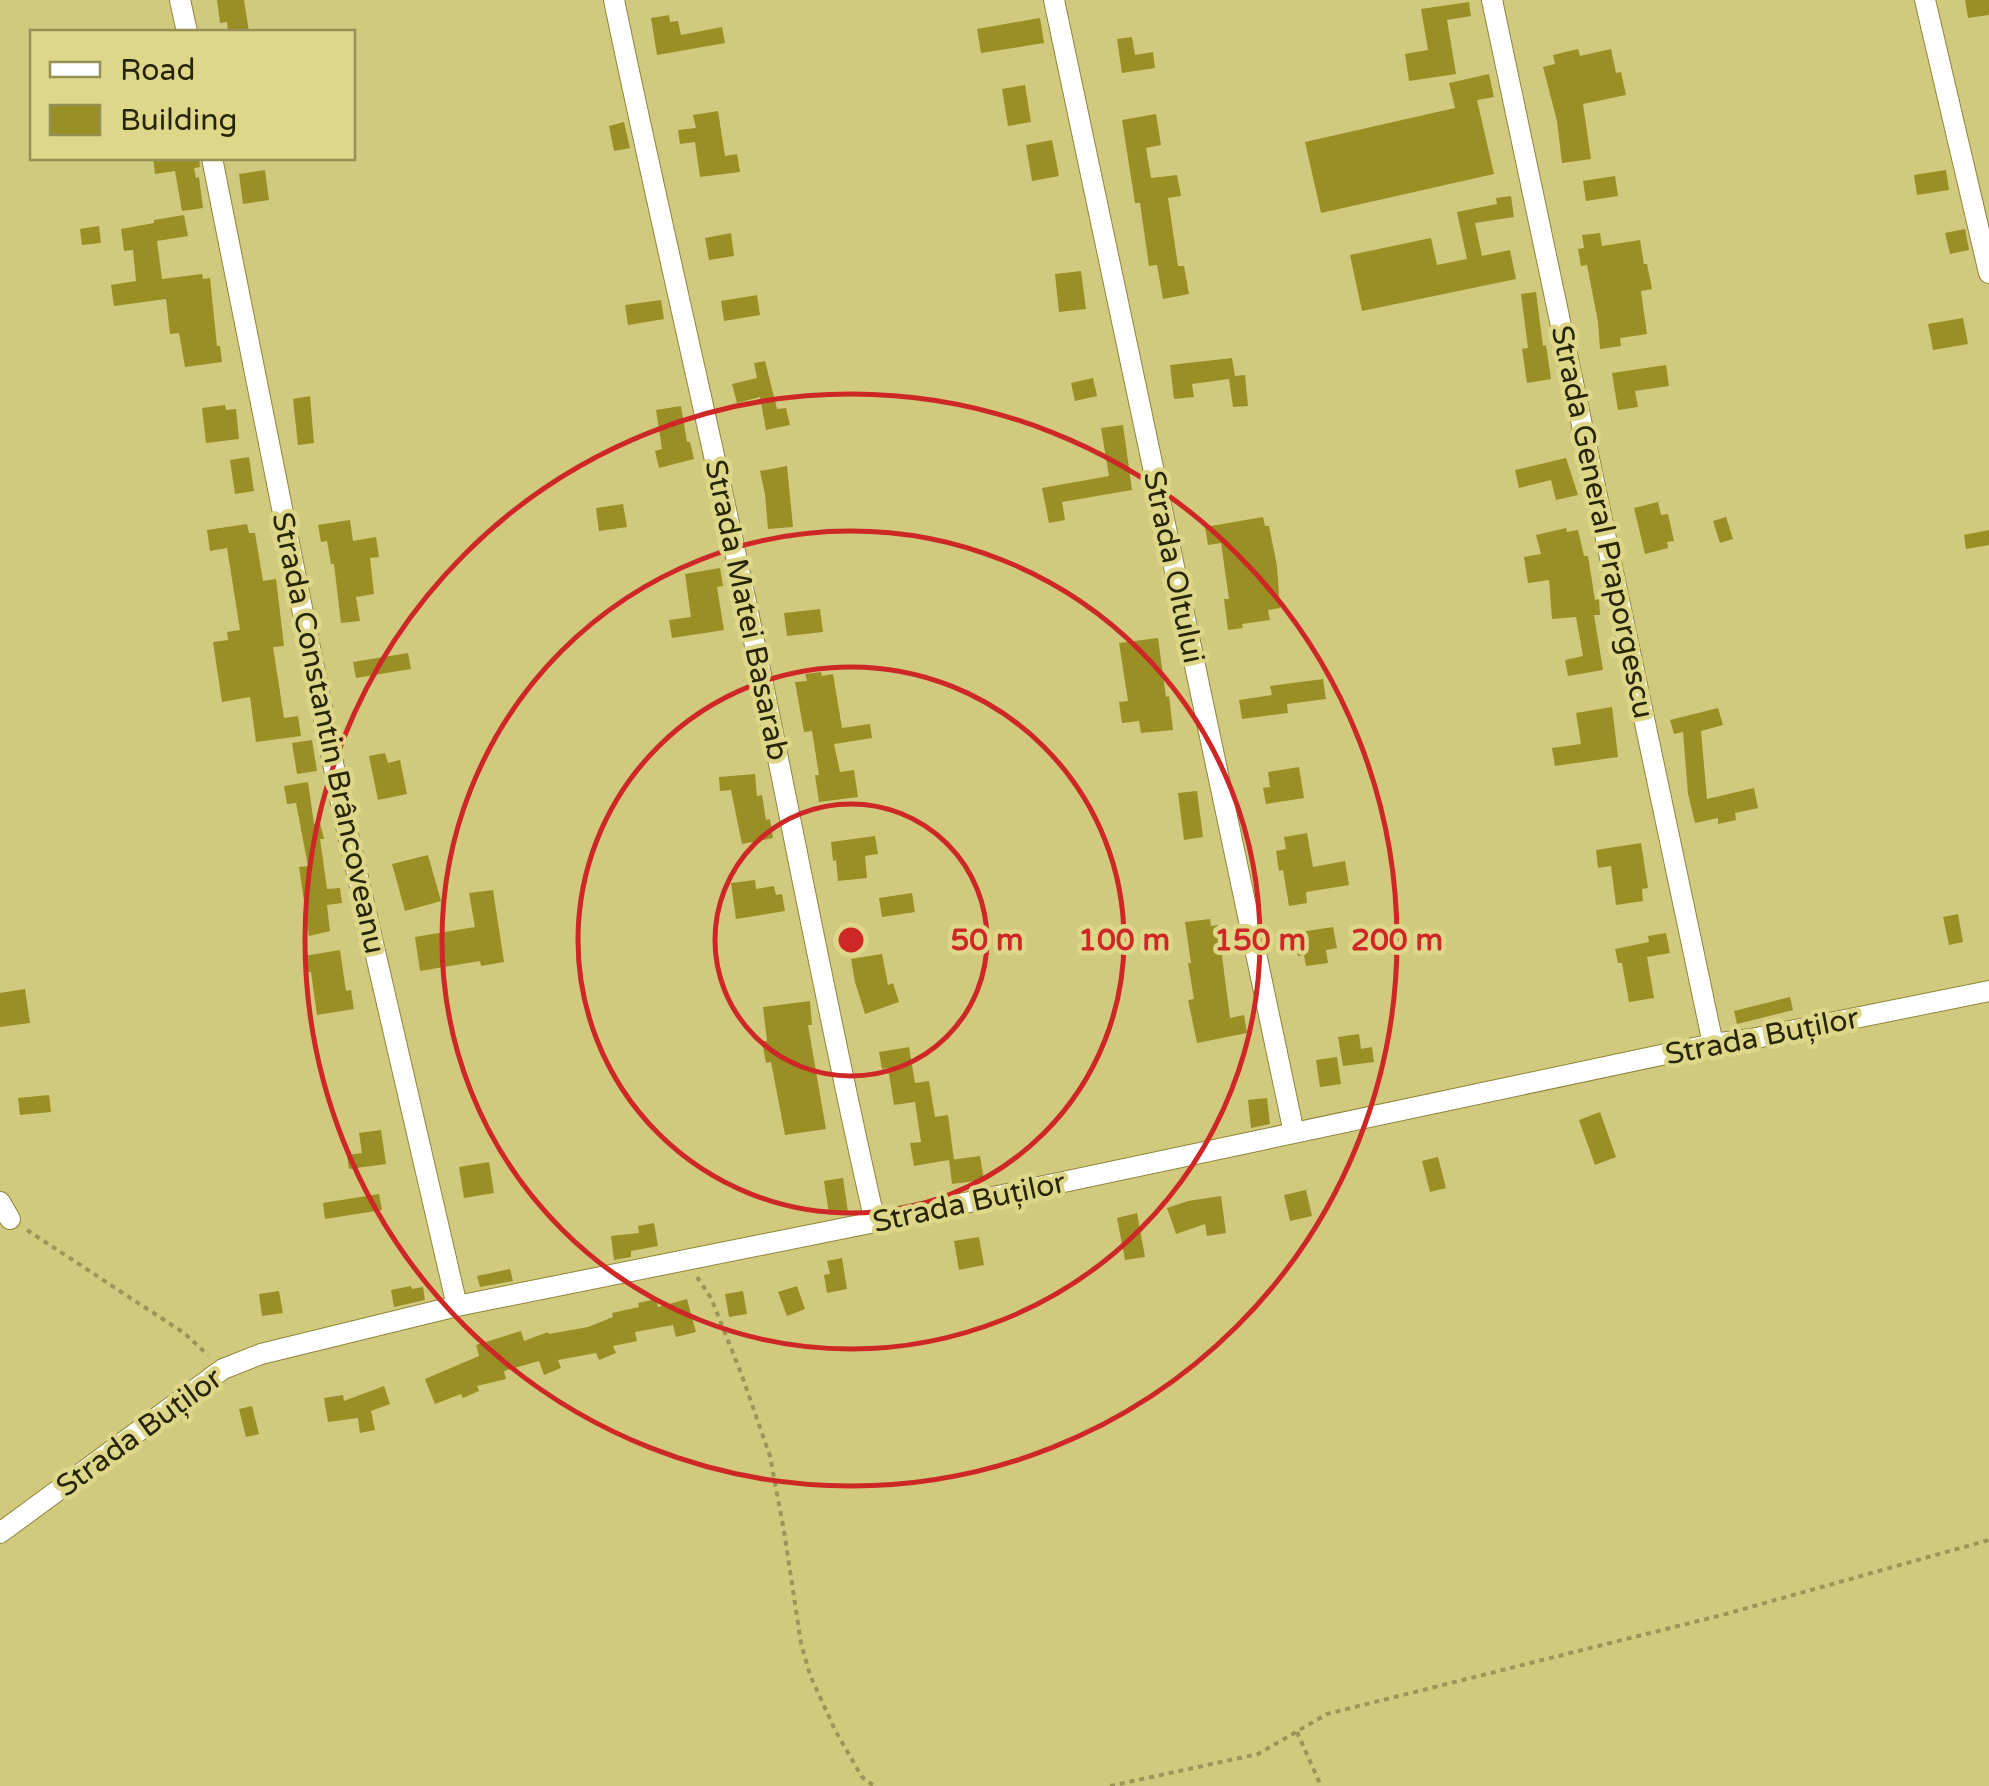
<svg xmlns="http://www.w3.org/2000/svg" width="1989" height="1786" viewBox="0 0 1989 1786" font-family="'Varela Round',sans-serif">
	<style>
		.building { fill: #998f25 }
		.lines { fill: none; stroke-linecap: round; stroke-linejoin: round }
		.street-casing { stroke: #8e863a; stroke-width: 22 }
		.path { stroke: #9b9557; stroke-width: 4; stroke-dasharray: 5 5; stroke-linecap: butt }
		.street { stroke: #fff; stroke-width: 20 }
		.ring { fill: none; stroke: #cd2826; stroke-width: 5 }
		.labels { text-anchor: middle; stroke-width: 9; stroke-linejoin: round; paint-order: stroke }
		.street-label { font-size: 30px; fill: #282505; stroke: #ded78a }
		.centre { fill: #cd2826; stroke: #ded78a; stroke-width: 5 }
		.ring-label { font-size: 30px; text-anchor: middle; font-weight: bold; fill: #cd2826; stroke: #ded78a; stroke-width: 9; stroke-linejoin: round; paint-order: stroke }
	</style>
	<rect width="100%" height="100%" fill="#d1ca7e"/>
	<path class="building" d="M217 0H244L249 32H228L227 22 220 23Z
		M1965 0H1989V15L1968 18Z
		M1469 2 1471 16 1447 20 1456 74 1409 81 1405 54 1428 50 1421 9Z
		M669 15 670 22 678 21 681 35 722 27 725 43 657 55 651 18Z
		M1040 18 1044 43 981 53 977 29Z
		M1132 37 1135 55 1153 52 1155 68 1122 73 1117 39Z
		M1578 49 1580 56 1611 49 1616 73 1621 72 1626 95 1583 104 1591 159 1562 163 1557 121 1543 67 1555 64 1553 55Z
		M1489 74 1494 97 1477 100 1494 174 1321 213 1305 142 1455 108 1449 83Z
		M1025 85 1031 122 1008 126 1002 89Z
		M718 111 725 156 737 154 740 172 700 177 695 142 680 144 678 130 696 128 693 115Z
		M1156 114 1161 145 1146 148 1151 178 1177 175 1181 196 1168 198 1178 266H1184L1189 294 1163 299 1157 265 1149 266 1140 203H1135L1122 120Z
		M624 122 630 148 614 151 609 126Z
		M1052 140 1059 176 1032 181 1026 145Z
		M153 158H199L200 167 194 168 196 178 199 177 203 208 182 211 175 171 155 174Z
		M265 170 269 200 243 204 239 174Z
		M1946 170 1949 190 1917 195 1914 175Z
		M1615 176 1618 196 1586 201 1583 181Z
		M1511 196 1514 217 1475 223 1482 256 1510 250 1516 279 1362 311 1350 255 1431 238 1437 265 1467 259 1457 212 1497 204 1496 198Z
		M184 215 188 236 157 241 162 279 202 274 203 279 210 278 217 346H220L222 362 185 367 179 333 170 334 166 299 114 306 111 285 136 281 133 250 124 251 121 229 154 223V220Z
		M99 226 101 243 82 245 80 229Z
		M1965 229 1969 250 1950 254 1945 233Z
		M731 233 734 256 709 260 705 238Z
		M1600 233 1602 246 1640 240 1644 264H1647L1652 289 1641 291 1647 334 1620 338 1621 346 1600 349 1598 322 1587 265 1581 266 1578 249 1584 248 1582 235Z
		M1081 271 1086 309 1059 312 1055 274Z
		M1536 292 1543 346 1546 345 1551 379 1527 383 1522 349 1528 348 1521 294Z
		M757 295 760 315 724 321 721 301Z
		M661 300 664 319 628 325 625 305Z
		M1963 318 1968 344 1933 350 1928 324Z
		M1232 358 1235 376 1245 375 1248 406 1233 407 1229 379 1192 384 1194 397 1174 399 1170 365Z
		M765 361 777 409 786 408 790 425 766 430 760 397 737 403 732 384 757 378 754 363Z
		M1666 365 1669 386 1635 391 1638 407 1618 410 1612 373Z
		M1093 378 1097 396 1075 401 1071 383Z
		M310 396 314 443 298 445 293 399Z
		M225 405 226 410 236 409 239 439 206 443 202 408Z
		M681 406 687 442H690L694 459 659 468 655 451 662 449 656 410Z
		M1123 425 1132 490 1062 502 1065 520 1049 523 1042 488 1109 476 1101 428Z
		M249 457 254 491 235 494 230 460Z
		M1566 458 1578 495 1556 500 1551 480 1519 488 1515 470Z
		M787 466 793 527 768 529 765 494 760 471Z
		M1658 502 1661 515 1668 514 1674 541 1667 542 1668 548 1645 554 1634 508Z
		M623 504 627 527 599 531 596 508Z
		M1263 517 1265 526H1269L1277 566 1280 608 1268 610 1270 620 1242 624 1243 628 1228 630 1224 599H1229L1221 543 1208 545 1205 527Z
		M1726 517 1733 539 1720 543 1713 521Z
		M350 520 353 541 376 537 379 557 370 558 374 594 356 597 360 621 341 623 334 564H331L327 541 321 542 318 525Z
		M247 524 249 533H255L263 581 276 579 284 646 273 647 284 718 298 716 301 736 256 742 250 697 222 702 213 642 228 640 227 632 240 630 227 548 210 551 207 530Z
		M1566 528 1567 532 1578 530 1584 556H1588L1595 600 1599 599 1600 615H1594L1603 670 1568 676 1565 660 1583 656 1576 617 1552 619 1549 580 1528 583 1524 557 1541 554 1536 535Z
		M1989 530V545L1966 549 1964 535Z
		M720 568 723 586 717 587 724 630 672 638 669 620 691 617 685 574Z
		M820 609 823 632 787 636 784 613Z
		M1158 638 1166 697 1169 696 1173 730 1141 733 1139 721 1122 723 1119 702 1128 701 1119 643Z
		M408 653 411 669 356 678 353 662Z
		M821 672 822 676 833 674 842 728 870 724 872 738 834 744 840 772 854 770 858 797 819 802 815 775H819L812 731 804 732 795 682 807 681 805 674Z
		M1323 679 1326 699 1287 704 1288 713 1242 719 1239 700 1272 695 1270 686Z
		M1612 707 1618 757 1555 766 1552 748 1581 744 1576 713Z
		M1718 708 1723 725 1701 731 1707 799 1754 788 1758 808 1735 813 1736 820 1718 824V818L1695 823 1688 794 1683 732 1674 734 1670 720Z
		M312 740 317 771 297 774 292 743Z
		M385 753 388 763 400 760 407 794 378 800 369 756Z
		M1299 767 1304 798 1266 804 1263 788 1270 787 1268 772Z
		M755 774 757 796 762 795 766 820 770 819 773 838 742 844 731 790 720 791 719 777Z
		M308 782 314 824 320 823 324 839H320L327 889 340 888 342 903 327 905 330 931 309 936 299 867 308 866 296 803 287 804 284 786Z
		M1197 791 1203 837 1184 840 1178 793Z
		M1307 833 1313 867 1345 861 1349 885 1306 892 1307 903 1289 906 1283 870 1279 871 1276 851 1286 849 1284 837Z
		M875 836 878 854 865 856 867 878 838 881 836 860 833 861 831 842Z
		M1641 843 1648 888 1642 889 1643 901 1616 905 1611 866 1598 868 1596 850Z
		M428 855 441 901 405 911 392 864Z
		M755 880 756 889 774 886 776 895 782 894 785 911 736 919 731 883Z
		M493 890 504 962 481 966 480 961 420 971 415 937 475 927 469 893Z
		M912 893 915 912 882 917 879 898Z
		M1958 914 1963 942 1949 945 1943 917Z
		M1210 919 1211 926 1218 925 1230 1018 1244 1015 1247 1033 1197 1043 1188 1000 1194 999 1188 963H1191L1185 922Z
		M1333 927 1337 948 1326 950 1328 963 1306 966 1304 955 1298 956 1294 933Z
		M1666 933 1670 953 1647 957 1654 998 1629 1002 1622 963H1618L1615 949 1649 942 1648 936Z
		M340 950 346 991 351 990 354 1009 317 1015 311 972H306L304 956Z
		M882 954 888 985 893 983 899 1002 865 1014 855 982 851 959Z
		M25 989 30 1023 0 1027V993Z
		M1790 997 1793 1010 1737 1024 1734 1011Z
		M810 1001 812 1025H808L826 1129 785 1135 771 1062 766 1063 762 1041H767L763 1007Z
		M1359 1034 1361 1049 1372 1047 1374 1062 1343 1066 1338 1037Z
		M909 1047 915 1083 929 1081 935 1117 948 1115 954 1160H950L980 1156 984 1180 952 1184 949 1160 914 1166 910 1143 921 1142 915 1102 894 1105 888 1068 882 1069 879 1052Z
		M1337 1057 1341 1084 1320 1087 1316 1060Z
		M49 1095 51 1112 20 1115 18 1098Z
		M1267 1098 1270 1124 1251 1128 1248 1100Z
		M1600 1112 1616 1157 1595 1165 1579 1120Z
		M381 1130 386 1164 349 1169 347 1155 362 1153 359 1133Z
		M1438 1157 1446 1188 1430 1192 1422 1161Z
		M489 1162 494 1193 464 1198 459 1167Z
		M843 1178 848 1212 829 1214 824 1181Z
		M1306 1190 1312 1216 1290 1221 1284 1195Z
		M379 1194 382 1210 325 1219 323 1203Z
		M1221 1196 1226 1233 1207 1236 1205 1224 1176 1234 1167 1208 1188 1201Z
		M1137 1213 1145 1257 1125 1260 1117 1218Z
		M654 1223 658 1246 631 1251V1257L614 1260 611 1236 639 1233 638 1226Z
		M979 1237 984 1265 959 1270 954 1241Z
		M842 1258 847 1289 827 1293 824 1275 830 1274 827 1261Z
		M510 1269 513 1281 480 1287 477 1276Z
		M411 1286 412 1289 423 1287 425 1300 394 1307 391 1290Z
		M797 1286 805 1309 787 1316 778 1292Z
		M279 1291 283 1313 262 1316 259 1294Z
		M743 1291 747 1314 729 1317 725 1294Z
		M656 1299 658 1307 687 1299 696 1332 676 1337 673 1325 635 1332 637 1341 613 1346 616 1353 599 1360 596 1353 558 1360 561 1368 544 1375 539 1361 504 1371 506 1379 477 1386 479 1391 463 1398 461 1394 435 1404 425 1379 479 1356 476 1345 521 1331 524 1341 548 1332 549 1334 588 1327 613 1317 612 1313 639 1307 638 1303Z
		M384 1386 390 1404 371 1411 375 1430 360 1433 358 1418 328 1422 324 1398 343 1395 344 1401Z
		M252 1406 259 1434 246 1437 239 1409Z"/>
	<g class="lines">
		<g class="street-casing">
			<path id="street" d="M180 0 187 32
				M614 0C656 203 704 404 747 607 790 812 828 1018 875 1222
				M1054 0 1294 1133
				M1492 0 1713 1044
				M1925 0 1989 273
				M212 158 343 813 457 1306
				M0 1202 10 1219
				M0 1533 223 1369 261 1354 457 1306 875 1222 1713 1044 1751 1039 1989 991"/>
		</g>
		<path class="path" d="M27 1230 184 1333 208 1355
			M697 1277 711 1298 741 1373 770 1456 784 1531 801 1643 810 1675 835 1730 862 1777 874 1786
			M1297 1732 1321 1786
			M1110 1786 1258 1754 1327 1714 1722 1615 1989 1540"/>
		<use href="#street" class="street"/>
	</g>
	<g class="ring">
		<circle cx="851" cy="940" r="136"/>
		<circle cx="851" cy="940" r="273"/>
		<circle cx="851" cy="940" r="409"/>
		<circle cx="851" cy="940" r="546"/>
	</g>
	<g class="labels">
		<g class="street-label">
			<text transform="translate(1603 522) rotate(78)" y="10">Strada General Praporgescu</text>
			<text transform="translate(1174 567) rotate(78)" y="10">Strada Oltului</text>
			<text transform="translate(747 610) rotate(78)" y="10">Strada Matei Basarab</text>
			<text transform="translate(329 733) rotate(78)" y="10">Strada Constantin Brâncoveanu</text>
			<text transform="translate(1762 1036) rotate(-11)" y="10">Strada Buților</text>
			<text transform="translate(969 1202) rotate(-12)" y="10">Strada Buților</text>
			<text transform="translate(139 1432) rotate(-36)" y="10">Strada Buților</text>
		</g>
	</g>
	<circle cx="851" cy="940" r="15" class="centre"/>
	<g class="ring-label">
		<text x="987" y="950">50 m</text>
		<text x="1124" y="950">100 m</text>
		<text x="1260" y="950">150 m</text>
		<text x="1397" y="950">200 m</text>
	</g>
	<rect x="30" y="30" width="325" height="130" fill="#ded78a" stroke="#959055" stroke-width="2.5"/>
	<rect x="50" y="62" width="50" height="15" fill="#ffffff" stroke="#959055" stroke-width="2.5"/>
	<text x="120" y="80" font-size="30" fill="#282505">Road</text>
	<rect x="50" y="105" width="50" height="30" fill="#998f25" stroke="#959055" stroke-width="2.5"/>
	<text x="120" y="130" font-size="30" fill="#282505">Building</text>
</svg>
